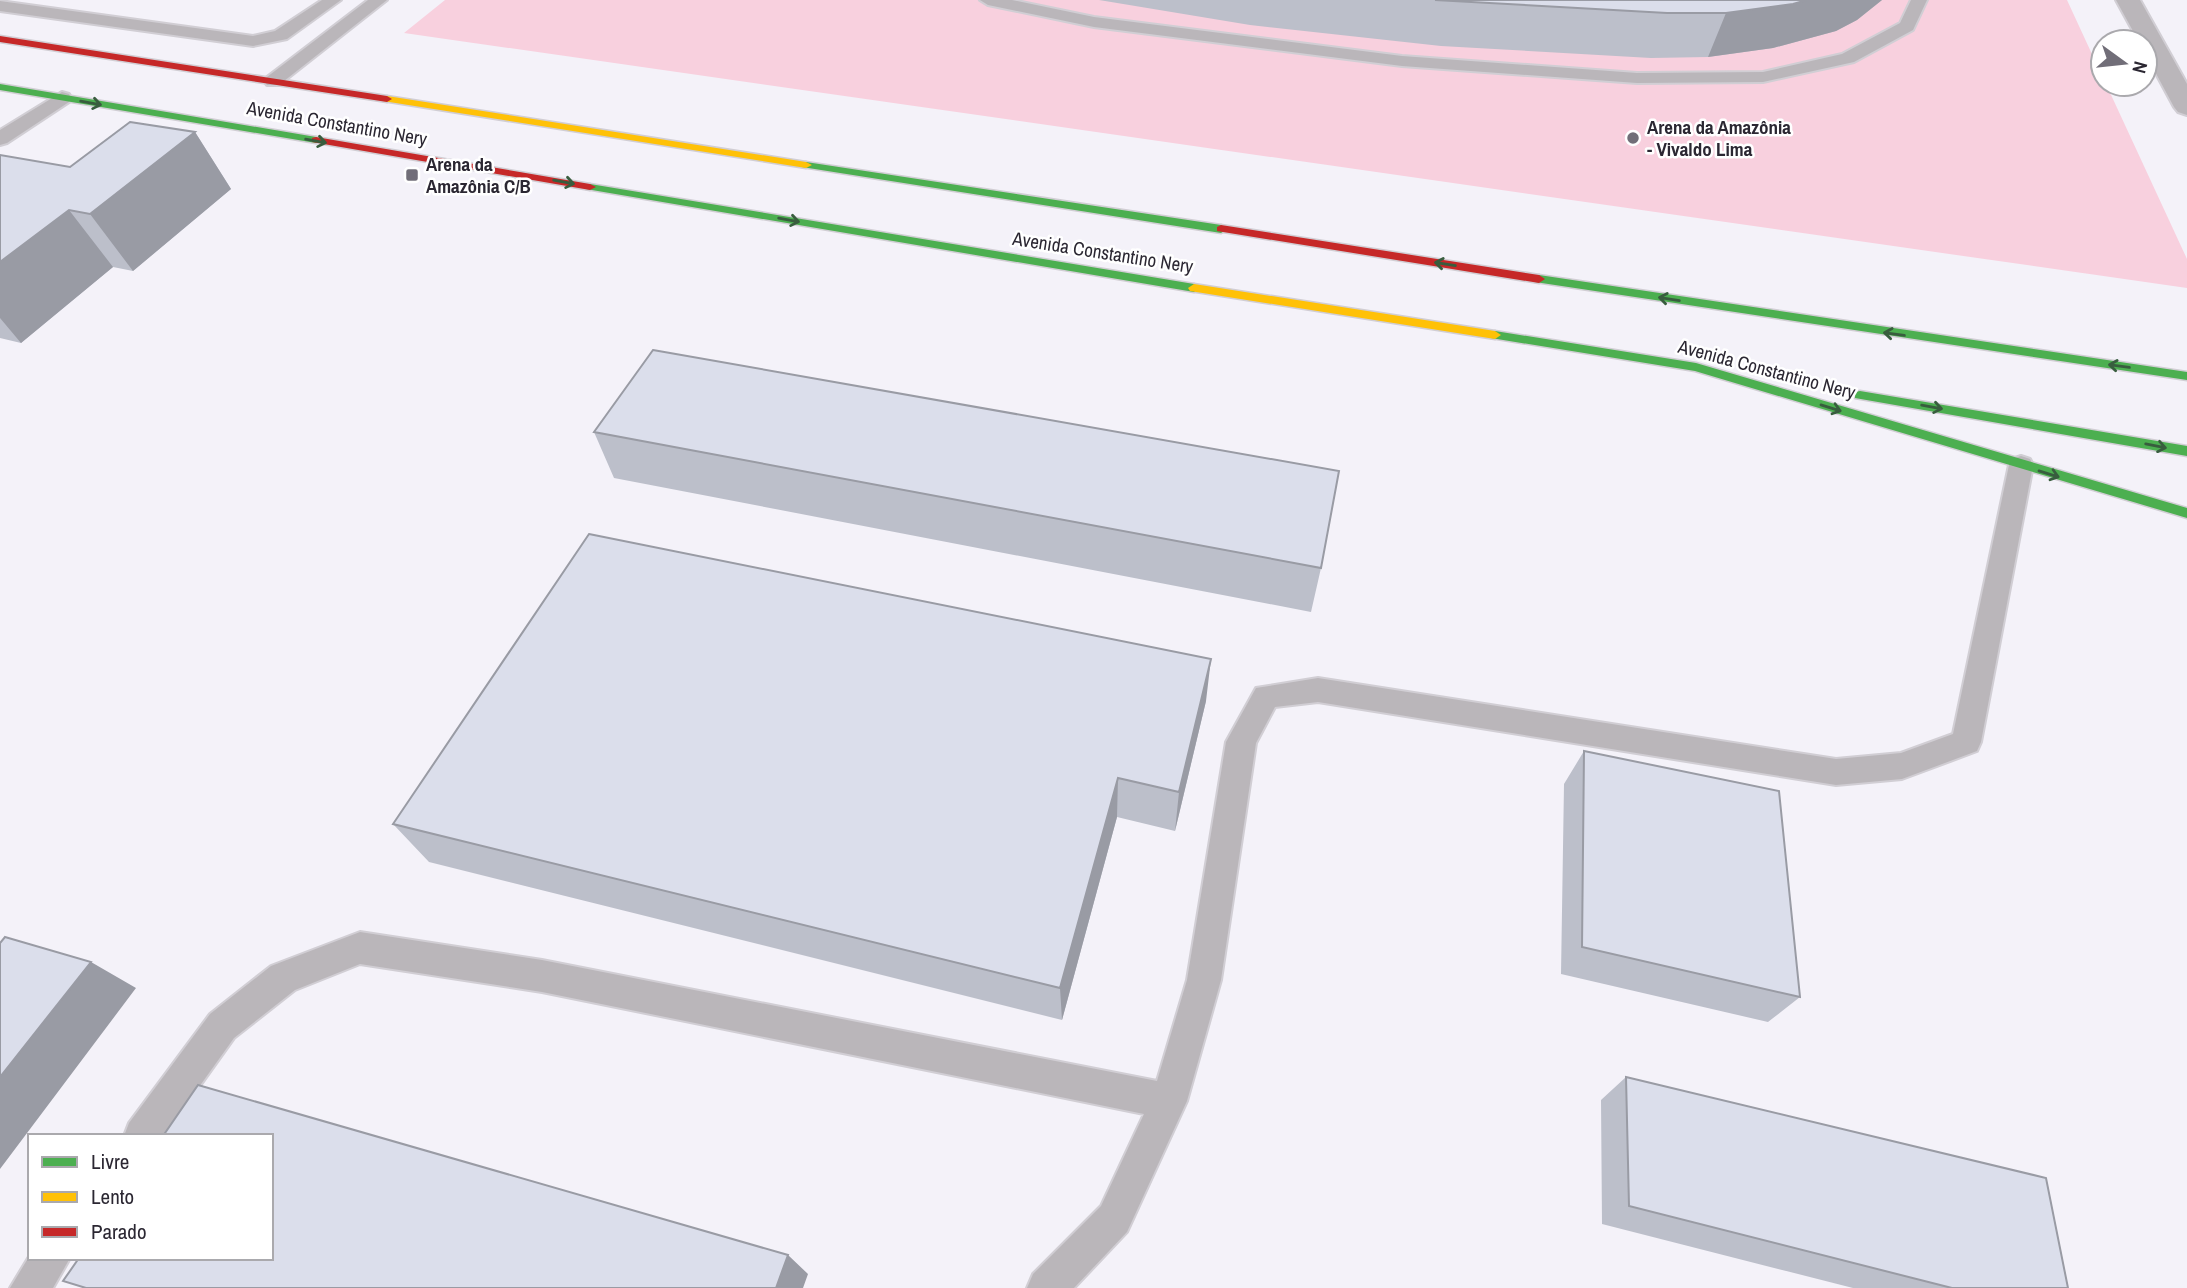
<svg xmlns="http://www.w3.org/2000/svg" width="2187" height="1288" viewBox="0 0 2187 1288" font-family="'Archivo Narrow',sans-serif">
	<style>
		.green { fill: #f8d0de }
		.lines { fill: none; stroke-linecap: round; stroke-linejoin: round }
		.lane-casing { stroke: #d1ced4; stroke-width: 4 }
		.street-casing { stroke: #d1ced4; stroke-width: 4 }
		.fast-casing { stroke: #d1ced4; stroke-width: 3 }
		.slow-casing { stroke: #d1ced4; stroke-width: 3 }
		.jam-casing { stroke: #d1ced4; stroke-width: 3 }
		.lane { fill: #bab6ba; fill-rule: evenodd }
		.street { fill: #bab6ba; fill-rule: evenodd }
		.fast { fill: #4caf50; fill-rule: evenodd }
		.slow { fill: #ffc107; fill-rule: evenodd }
		.jam { fill: #c62828; fill-rule: evenodd }
		.wall { fill: #bcbfca }
		.shaded-wall { fill: #999ba4 }
		.building { fill: #dbdeeb; stroke: #999ba4; stroke-width: 2 }
		.oneway { stroke: #385d3e }
		.poi-dot { fill: #716e78; stroke: #fff; stroke-width: 2.5 }
		.labels { text-anchor: middle; stroke-width: 5; stroke-linejoin: round; paint-order: stroke }
		.far-street-label { font-size: 19px; fill: #2b2732; stroke: #fff }
		.far-poi-label { font-size: 19px; font-weight: bold; fill: #2b2732; stroke: #fff; text-anchor: start }
	</style>
	<rect width="100%" height="100%" fill="#f4f2f9"/>
	<path class="green" d="M445 0H2067L2103 78V84H2106L2187 259V288L404 33Z"/>
	<g class="lines">
		<g class="lane-casing">
			<path id="lane" d="M322 0H341L287 39 253 46 0 11V1L253 36 275 31Z
				M368 0H387L279 85H267L264 81 267 77Z
				M980 0H1012L1094 17 1402 56 1637 73 1763 72 1842 54 1900 23 1911 0H1927L1913 30 1854 62 1763 82 1637 83 1402 66 1094 27 988 5Z
				M62 92 69 94 71 98 69 102 7 143 0 145V130Z
				M2021 456 2030 459 2033 465 1981 742 1977 751 1902 779 1836 785 1318 702 1275 707 1256 743 1221 980 1187 1101 1127 1232 1074 1288H1027L1033 1274 1101 1206 1144 1114 542 992 360 964 295 990 234 1038 164 1136H124L129 1123 210 1014 271 966 360 932 542 960 1157 1081 1187 980 1226 742 1256 688 1318 678 1836 759 1901 753 1953 734 2009 465 2012 459Z
				M30 1255V1258H70L53 1288H10Z"/>
		</g>
		<g class="street-casing">
			<path id="street" d="M2116 0H2140L2187 84V115L2178 112 2174 107 2145 53V42H2139Z"/>
		</g>
		<g class="fast-casing">
			<path id="fast" d="M0 84 316 137 321 140 316 143 0 90Z
				M806 162 1221 225 1227 229 1221 233 802 167V163Z
				M590 184 1194 284 1200 288 1194 292 586 189 584 187Z
				M1539 275 2187 372V380L1535 282 1533 279Z
				M1495 331 1696 363 2187 508V518L1695 371 1491 338 1489 335Z
				M1860 391 2187 446V456L1855 398V392Z"/>
		</g>
		<g class="slow-casing">
			<path id="slow" d="M387 96 806 162 812 165 806 168 383 101 382 99Z
				M1194 284 1495 331 1501 335 1495 339 1190 291 1188 288Z"/>
		</g>
		<g class="jam-casing">
			<path id="jam" d="M0 36 387 96 392 99 387 102 0 42Z
				M316 137 590 184 596 187 590 190 312 142V138Z
				M1221 225 1539 275 1545 279 1539 283 1217 231V227Z"/>
		</g>
		<use href="#lane" class="lane"/>
		<use href="#street" class="street"/>
		<use href="#fast" class="fast"/>
		<use href="#slow" class="slow"/>
		<use href="#jam" class="jam"/>
	</g>
	<path class="wall" d="M1099 0H1882L1857 20 1836 31 1773 48 1708 57 1651 58 1441 46 1250 25Z
		M195 132 231 189 133 271 113 267 21 343 0 338V155L70 167Z
		M594 432 1321 568 1311 612 614 478Z
		M1206 701 1175 831 1117 817 1062 1020 429 862 393 824Z
		M1584 751 1800 997 1768 1022 1561 974 1564 784Z
		M1626 1077 2068 1288H1853L1602 1224 1601 1100Z"/>
	<path class="shaded-wall" d="M1807 0H1882L1857 20 1836 31 1773 48 1708 57 1726 13Z
		M195 132 231 189 133 271 90 214Z
		M69 210 113 267 21 343 0 318V262Z
		M1211 659 1206 701 1175 831 1179 792Z
		M1118 778 1117 817 1062 1020 1060 988Z
		M91 962 136 988 0 1169V1077Z
		M788 1255 808 1274 803 1288H776Z"/>
	<path class="building" d="M1435 0H1807L1793 4 1726 13H1667Z
		M130 122 195 132 90 214 69 210 0 262V155L70 167Z
		M653 350 1339 471 1321 568 594 432Z
		M589 534 1211 659 1179 792 1118 778 1060 988 393 824Z
		M1584 751 1779 791 1800 997 1582 947Z
		M5 937 91 962 0 1077V943Z
		M1626 1077 2046 1178 2068 1288H1952L1629 1206Z
		M198 1085 788 1255 776 1288H86L63 1281 79 1258H271V1136H163Z"/>
	<defs><path id="oneway-shaft" d="M-6 0H5M1.5-3L5.5 0L1.5 3" fill="none" stroke-width="1.6" stroke-linecap="round" stroke-linejoin="round" transform="scale(1.75)"/></defs>
	<g class="oneway">
		<use href="#oneway-shaft" transform="translate(91 103) rotate(10)"/>
		<use href="#oneway-shaft" transform="translate(316 141) rotate(10)"/>
		<use href="#oneway-shaft" transform="translate(564 182) rotate(10)"/>
		<use href="#oneway-shaft" transform="translate(789 220) rotate(10)"/>
		<use href="#oneway-shaft" transform="translate(1445 264) rotate(-171)"/>
		<use href="#oneway-shaft" transform="translate(1669 299) rotate(-171)"/>
		<use href="#oneway-shaft" transform="translate(1894 334) rotate(-172)"/>
		<use href="#oneway-shaft" transform="translate(2119 366) rotate(-172)"/>
		<use href="#oneway-shaft" transform="translate(1932 407) rotate(10)"/>
		<use href="#oneway-shaft" transform="translate(1831 408) rotate(17)"/>
		<use href="#oneway-shaft" transform="translate(2156 446) rotate(11)"/>
		<use href="#oneway-shaft" transform="translate(2049 474) rotate(17)"/>
	</g>
	<g class="poi-dot">
		<circle cx="1633" cy="138" r="7"/>
		<rect x="405" y="168" width="14" height="14" rx="3.5"/>
	</g>
	<g class="labels">
		<g class="far-street-label">
			<text transform="translate(337 123) rotate(10)" y="7">Avenida Constantino Nery</text>
			<text transform="translate(1103 252) rotate(9)" y="7">Avenida Constantino Nery</text>
			<text transform="translate(1767 369) rotate(15)" y="7">Avenida Constantino Nery</text>
		</g>
		<g class="far-poi-label">
			<text x="1647" y="134">Arena da Amazônia<tspan x="1647" dy="22">- Vivaldo Lima</tspan></text>
			<text x="426" y="171">Arena da<tspan x="426" dy="22">Amazônia C/B</tspan></text>
		</g>
	</g>
	<rect x="28" y="1134" width="245" height="126" fill="#ffffff" stroke="#aaa9ad" stroke-width="2"/>
	<rect x="42" y="1157" width="35" height="10" fill="#4caf50" stroke="#aaa9ad" stroke-width="2"/>
	<text x="91" y="1169" font-size="21" fill="#2b2732">Livre</text>
	<rect x="42" y="1192" width="35" height="10" fill="#ffc107" stroke="#aaa9ad" stroke-width="2"/>
	<text x="91" y="1204" font-size="21" fill="#2b2732">Lento</text>
	<rect x="42" y="1227" width="35" height="10" fill="#c62828" stroke="#aaa9ad" stroke-width="2"/>
	<text x="91" y="1239" font-size="21" fill="#2b2732">Parado</text>
	<g transform="translate(2124 63) rotate(105)"><circle r="33" fill="#ffffff" stroke="#aaa9ad" stroke-width="2"/>
	<path d="M0-5L12 26L0 18L-12 26Z" fill="#716e78"/>
	<text y="-10" font-size="19" font-weight="bold" text-anchor="middle" fill="#2b2732">N</text>
	</g>
</svg>
